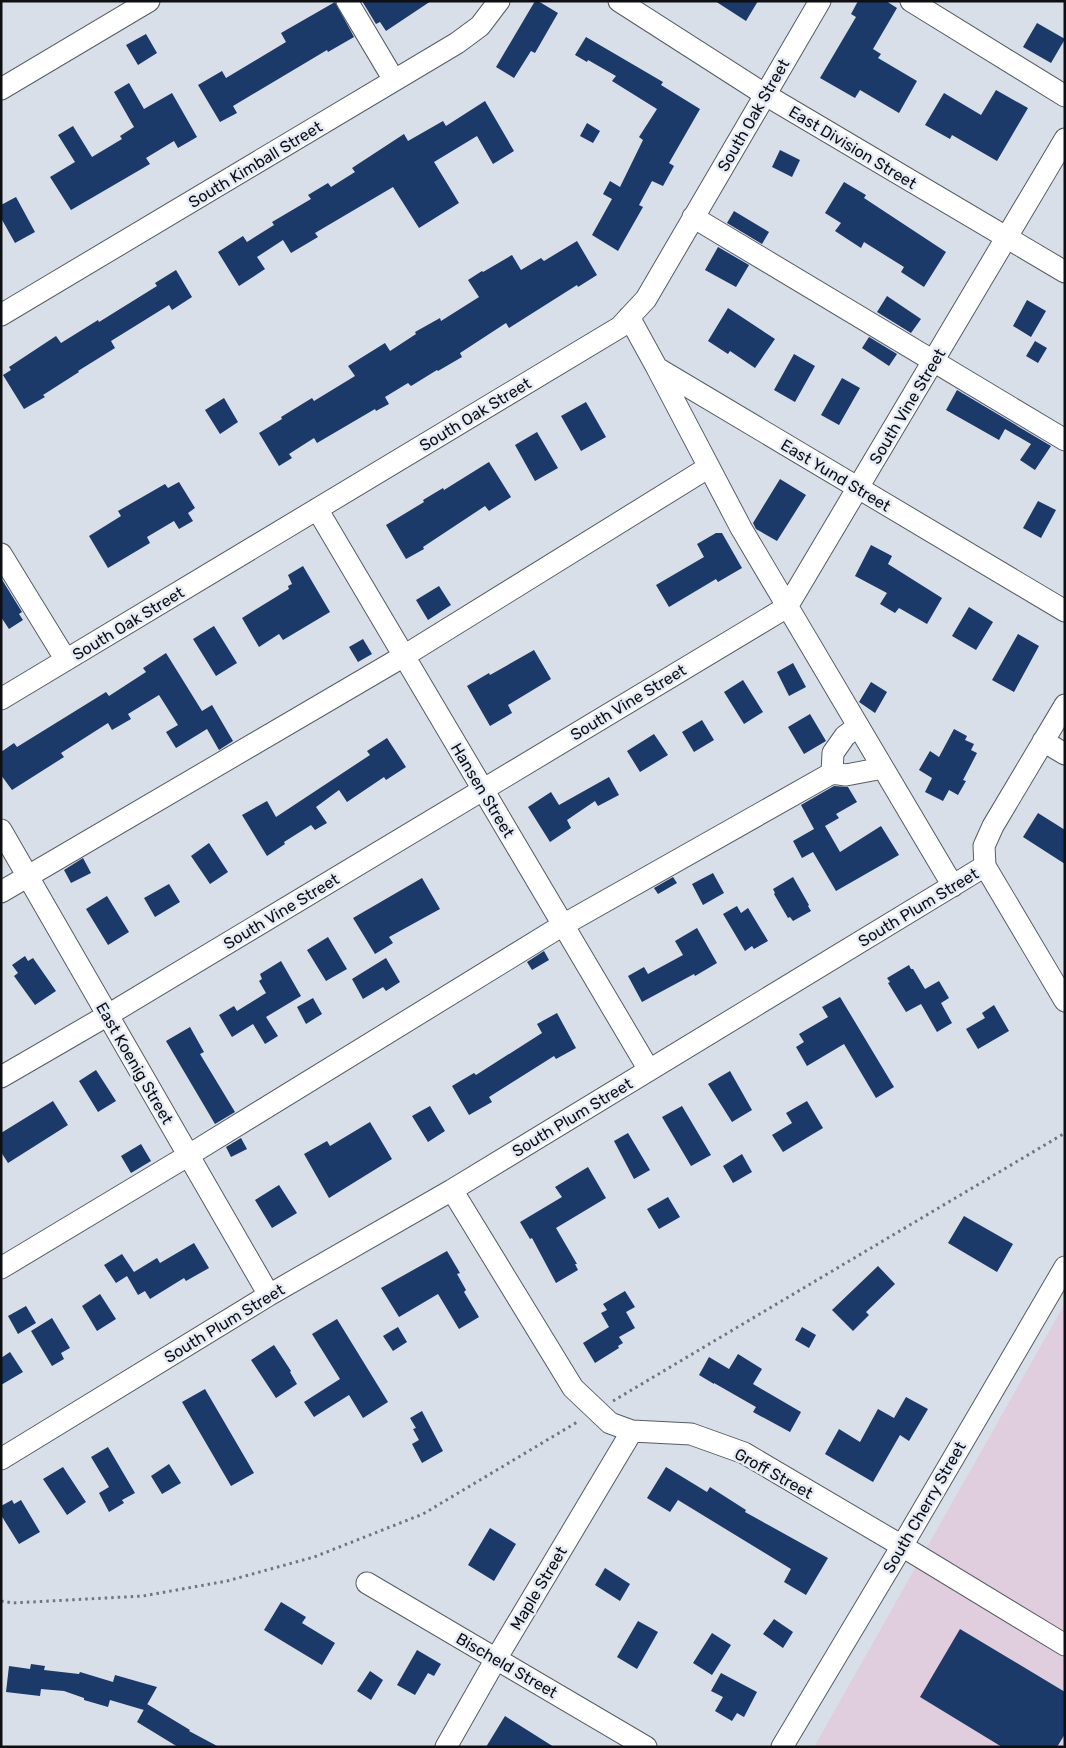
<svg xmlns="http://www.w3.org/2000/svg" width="1066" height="1748" viewBox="0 0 1066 1748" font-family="Rubik,sans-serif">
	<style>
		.industrial { fill: #e0cede }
		.building { fill: #1b3969 }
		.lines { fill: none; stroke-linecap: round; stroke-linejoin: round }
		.minor-casing { stroke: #575c64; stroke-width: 23 }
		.path { stroke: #72767c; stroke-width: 3; stroke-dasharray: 2.5 4; stroke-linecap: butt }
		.minor { stroke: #fff; stroke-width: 21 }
		.labels { text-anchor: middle; stroke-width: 5; stroke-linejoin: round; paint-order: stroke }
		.street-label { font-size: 16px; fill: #0d0f12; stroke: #e6ecf6 }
	</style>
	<rect width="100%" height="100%" fill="#d8dfe8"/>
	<path class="industrial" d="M1065 1303V1747H814Z"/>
	<path class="building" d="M362 1H431L386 31 380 22 376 24Z
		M535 1H538L558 13 535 53 531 51 514 78 496 67Z
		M715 1H758L746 21Z
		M858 1H886L897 8 873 49 881 54 878 58 917 81 899 113 860 90 855 98 820 78 856 17 851 14Z
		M335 2 354 37 328 52 327 50 233 106 237 113 220 122 198 85 222 71 226 78 286 42 281 33Z
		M1037 23 1065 39 1051 63 1023 47Z
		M146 34 157 53 138 65 126 45Z
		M586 37 663 82 661 85 700 109 669 163 674 166 663 186 652 181 639 205 643 207 618 251 592 235 612 199 603 194 610 181 620 187 643 140 639 137 657 109 612 81 616 76 588 60 587 62 575 55Z
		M129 83 144 109 172 93 197 137 178 148 174 141 146 158 150 164 71 210 50 177 75 162 58 135 73 126 92 157 122 139 120 136 134 127 114 92Z
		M996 90 1028 108 997 161 952 135 950 139 925 125 944 93 981 115Z
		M485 101 514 151 493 164 477 136 434 162 459 203 419 228 393 187 315 233 318 237 291 253 283 240 257 257 265 269 239 286 218 252 243 236 247 242 274 225 272 222 311 199 308 195 328 183 331 187 355 172 352 168 404 134 408 141 443 121 446 126Z
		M587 123 600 131 593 143 580 136Z
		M780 150 800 160 792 177 772 167Z
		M844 182 866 195 864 198 946 252 924 287 901 272 904 267 864 242 861 248 835 231 841 223 825 213Z
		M16 197 35 232 15 243 1 218V205Z
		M734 211 769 232 762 244 727 223Z
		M577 241 597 275 578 287 577 285 509 328 506 323 460 353 462 357 438 371 437 370 411 386 408 383 385 397 389 404 376 411 375 409 317 443 314 438 289 454 292 458 279 466 259 433 282 419 281 417 312 398 314 401 355 376 348 366 385 343 390 351 416 334 415 332 440 318 441 321 479 297 468 280 482 271 483 272 512 255 521 270 541 258 544 261Z
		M718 247 749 265 736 287 705 270Z
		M176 270 192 297 172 310 169 305 111 341 115 348 78 371 79 372 43 395 45 397 24 409 3 375 11 370 9 367 56 336 61 343 98 320 99 322 157 286 155 283Z
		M887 296 921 319 911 333 877 312Z
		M1027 300 1046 311 1031 337 1013 326Z
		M728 308 775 339 755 368 730 351 728 354 708 341Z
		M869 337 897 354 889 366 862 348Z
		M1035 341 1047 348 1038 363 1026 356Z
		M794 354 815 366 795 402 774 390Z
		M842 378 860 388 839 425 821 415Z
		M957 390 1051 446 1035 470 1020 460 1031 444 1005 429 999 440 946 410Z
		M224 398 238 422 220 434 205 410Z
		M586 402 606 437 581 451 561 416Z
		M537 432 558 468 535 481 515 445Z
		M489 462 511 497 489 511 485 506 423 547 424 549 406 559 386 525 424 502 423 500 443 488 444 490Z
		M780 479 806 495 777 541 756 529 753 523Z
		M179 482 195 508 188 513 193 521 179 529 174 521 147 537 150 543 108 568 89 536 121 516 118 511 165 484 168 488Z
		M1038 501 1056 510 1041 538 1023 528Z
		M716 533H722L742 568 718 582 716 579 669 607 656 585 704 557 697 544Z
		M871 545 892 556 888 564 942 598 927 624 899 608 895 613 880 604 887 593 855 576Z
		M303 566 330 612 283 640 279 634 259 647 242 618 289 589 288 586 292 584 288 575Z
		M1 578 22 612 19 614 23 620 9 629 1 617Z
		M439 586 451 605 428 620 416 600Z
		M969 607 993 622 976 650 952 636Z
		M214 626 237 663 216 676 193 639Z
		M1018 634 1039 646 1014 692 992 680Z
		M363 639 372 654 358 662 349 647Z
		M534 650 551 679 508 705 512 713 490 726 467 686 489 673 490 675Z
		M166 653 202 711 212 705 233 741 219 750 207 729 176 748 166 732 178 725 159 695 128 714 131 719 112 730 108 723 61 753 64 757 12 790 1 775V752L14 743 17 747 106 692 109 696 146 672 143 668Z
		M793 663 806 687 789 696 777 672Z
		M743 680 763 712 744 724 724 692Z
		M871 682 887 692 875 713 859 702Z
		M810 714 826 741 804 754 788 727Z
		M702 720 714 740 694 752 682 732Z
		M954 729 967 736 965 740 974 744 971 750 977 753 963 780 966 781 958 795 949 790 943 801 925 792 932 778 919 770 930 751 939 757Z
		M654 734 668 755 640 772 627 751Z
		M387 738 406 767 386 780 384 777 347 802 339 790 316 807 327 823 315 830 311 825 284 842 285 844 267 856 242 815 267 801 276 817 370 755 367 751Z
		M609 777 619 795 598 806 595 801 567 820 571 828 550 842 528 807 551 792 559 805Z
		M834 786 848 787 857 802 836 814 839 818 825 826 840 852 881 826 899 855 836 891 813 852 802 858 793 841 814 829 801 805Z
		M1038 813 1065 830V864L1023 837Z
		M209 843 228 872 210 884 191 856Z
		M83 858 91 873 71 883 64 870Z
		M713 873 724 893 703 905 692 884Z
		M673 877 677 883 658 894 654 888Z
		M793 877 809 905 808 906 811 911 793 921 790 917 788 918 774 894 775 893 773 889Z
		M422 878 440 909 389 937 393 943 375 954 353 918Z
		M169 884 180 902 155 917 144 898Z
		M107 896 129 932 108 945 86 909Z
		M737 906 741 913 748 908 768 941 754 949 752 946 745 951 723 914Z
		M697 928 717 963 695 976 694 974 642 1002 628 976 644 967 648 974 683 955 675 941Z
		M328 937 347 969 326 981 307 950Z
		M544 951 549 960 532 970 527 962Z
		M25 956 28 961 33 958 56 991 35 1005 14 976 18 973 12 965Z
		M386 958 400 982 386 991 383 987 363 999 352 979Z
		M281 961 301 996 266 1017 278 1036 265 1044 253 1024 232 1037 219 1015 234 1006 237 1011 266 993 259 981 262 979 260 974Z
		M909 965 911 969H913L925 989 939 981 949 998 941 1003 952 1023 937 1032 921 1004 906 1012 888 983 890 982 887 978Z
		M840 997 894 1087 876 1098 844 1044 807 1066 796 1047 804 1042 799 1034 828 1017 822 1007Z
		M313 998 322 1014 306 1024 297 1007Z
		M994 1005 1009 1031 978 1049 966 1029 985 1018 982 1013Z
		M557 1013 576 1048 556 1059 554 1056 489 1097 492 1102 469 1115 452 1086 474 1073 476 1075 542 1033 537 1024Z
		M190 1027 204 1052 200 1054 235 1112 215 1124 166 1041Z
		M96 1070 116 1101 98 1112 79 1081Z
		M730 1071 752 1110 732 1122 708 1084Z
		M53 1101 68 1125 8 1163 1 1152V1133Z
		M807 1101 823 1128 783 1152 772 1135 792 1123 786 1113Z
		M430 1106 445 1131 428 1142 412 1116Z
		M682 1106 711 1155 691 1166 662 1117Z
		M370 1122 392 1159 329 1198 304 1154 327 1141 330 1146Z
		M628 1133 650 1170 634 1179 614 1141Z
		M241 1138 247 1149 231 1157 226 1147Z
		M141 1144 151 1161 131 1173 121 1156Z
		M742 1154 752 1172 733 1183 723 1166Z
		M588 1167 606 1198 556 1228 577 1264H575L578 1270 556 1283 532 1238 530 1239 520 1222 562 1197 555 1187Z
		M279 1185 297 1213 272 1228 255 1200Z
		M668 1197 680 1217 659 1229 647 1209Z
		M964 1216 1013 1244 997 1272 948 1243Z
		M194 1243 209 1268 186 1281 184 1278 150 1299 145 1291 138 1295 127 1276 116 1283 104 1265 122 1254 134 1272 157 1258 160 1263Z
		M447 1251 460 1273 457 1274 466 1290 464 1292 479 1317 459 1329 438 1294 399 1317 381 1288Z
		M878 1266 895 1284 866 1312 869 1315 853 1331 832 1310Z
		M625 1291 635 1307 626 1312 635 1328 619 1337 623 1343 618 1346 619 1348 595 1363 583 1343 609 1327 601 1313 607 1310 603 1304Z
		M100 1294 116 1319 97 1331 82 1306Z
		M26 1306 36 1323 18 1334 8 1316Z
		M52 1318 70 1348 61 1353 64 1359 52 1366 31 1331Z
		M337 1319 388 1402 363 1418 349 1395 314 1417 304 1402 340 1379 312 1334Z
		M398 1327 407 1342 393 1351 383 1336Z
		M802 1327 816 1335 809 1348 795 1340Z
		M274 1345 291 1371 290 1372 297 1384 276 1398 251 1360Z
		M10 1352 23 1372 1 1385V1358Z
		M738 1354 762 1369 753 1384 801 1412 790 1432 753 1412 756 1407 714 1383V1384L699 1375 709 1357 729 1369Z
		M205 1389 254 1473 231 1486 182 1402Z
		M906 1397 928 1409 909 1441 900 1435 873 1482 825 1454 839 1429 860 1442 878 1409 894 1418Z
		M422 1411 443 1451 422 1463 412 1444 419 1440 413 1429 416 1428 410 1418Z
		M108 1447 135 1493 122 1500 124 1503 109 1512 99 1493 109 1487 91 1457Z
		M169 1464 181 1483 162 1494 151 1476Z
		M63 1467 86 1502 67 1515 43 1479Z
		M666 1467 707 1492 710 1487 746 1510 745 1512 828 1558 806 1595 784 1582 791 1569 678 1500 670 1512 647 1498Z
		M12 1500 14 1504 21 1500 40 1532 19 1544 1 1515V1506Z
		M490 1528 516 1544 494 1581 468 1565Z
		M605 1568 630 1584 620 1601 595 1585Z
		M281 1602 306 1617 302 1623 335 1643 322 1665 264 1630Z
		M774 1619 793 1632 783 1648 763 1634Z
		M638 1621 658 1632 637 1669 617 1657Z
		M960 1629 1065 1692V1734L1057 1747H1002L920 1697Z
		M712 1633 731 1645 712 1675 693 1663Z
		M417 1650 441 1664 434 1676 428 1673 415 1695 397 1685Z
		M31 1664 45 1666 44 1670 79 1674 80 1672 113 1682 115 1675 157 1687 144 1710 110 1700 108 1707 84 1700V1698L64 1691 41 1689 40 1696 6 1692 9 1666 30 1669Z
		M370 1671 383 1680 371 1700 357 1691Z
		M721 1673 757 1692 744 1717 737 1713 732 1721 715 1711 723 1697 711 1691Z
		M147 1704 190 1730 189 1731 219 1747H178L137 1722Z
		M505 1716 554 1747H486Z"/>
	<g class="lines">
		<g class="minor-casing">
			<path id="minor" d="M347 1 394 80
				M619 1 764 94 1065 272
				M911 1 1065 96
				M1 89 149 1
				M693 217 1065 440
				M1 315 457 43 480 26 499 1
				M629 317 657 368 1065 611
				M657 368 741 528 953 886
				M317 509 649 1070
				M1 554 66 660
				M1 699 620 327 646 299 820 1
				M1065 705 993 826 984 846 985 866 1065 1001
				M1043 741 1065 754
				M832 773 833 753 845 736 858 726
				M1 830 269 1295
				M1 892 404 656 709 467
				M1 1077 108 1015 787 607 1065 139
				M452 1190 573 1388 610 1423 632 1431 691 1434 744 1453 902 1546 1065 1645
				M1 1268 189 1155 563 925 832 773 846 775 883 768
				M1 1459 269 1295 452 1190 985 866
				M367 1583 646 1747
				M446 1747 496 1659 632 1431
				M782 1747 902 1546 1065 1267"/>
		</g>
		<path class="path" d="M613 1401 1065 1133
			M1 1601 13 1603 143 1596 227 1581 314 1557 423 1514 579 1421"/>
		<use href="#minor" class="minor"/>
	</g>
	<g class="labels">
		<g class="street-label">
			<text transform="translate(753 115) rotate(-60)" y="6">South Oak Street</text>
			<text transform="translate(853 147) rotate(31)" y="6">East Division Street</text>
			<text transform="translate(255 164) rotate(-31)" y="6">South Kimball Street</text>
			<text transform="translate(907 406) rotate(-59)" y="6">South Vine Street</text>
			<text transform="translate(475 414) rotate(-31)" y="6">South Oak Street</text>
			<text transform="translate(836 475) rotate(31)" y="6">East Yund Street</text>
			<text transform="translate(128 623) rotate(-31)" y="6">South Oak Street</text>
			<text transform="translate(628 702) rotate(-31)" y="6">South Vine Street</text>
			<text transform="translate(483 790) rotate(59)" y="6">Hansen Street</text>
			<text transform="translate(918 907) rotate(-31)" y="6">South Plum Street</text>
			<text transform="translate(281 911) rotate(-31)" y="6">South Vine Street</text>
			<text transform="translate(135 1063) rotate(60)" y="6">East Koenig Street</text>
			<text transform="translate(572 1117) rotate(-31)" y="6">South Plum Street</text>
			<text transform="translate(224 1323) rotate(-31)" y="6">South Plum Street</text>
			<text transform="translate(774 1473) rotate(29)" y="6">Groff Street</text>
			<text transform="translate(924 1507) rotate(-60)" y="6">South Cherry Street</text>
			<text transform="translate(538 1588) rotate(-59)" y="6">Maple Street</text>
			<text transform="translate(507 1665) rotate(30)" y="6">Bischeld Street</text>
		</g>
	</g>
	<rect width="1066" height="1748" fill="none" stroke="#0d0f12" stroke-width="5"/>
</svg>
